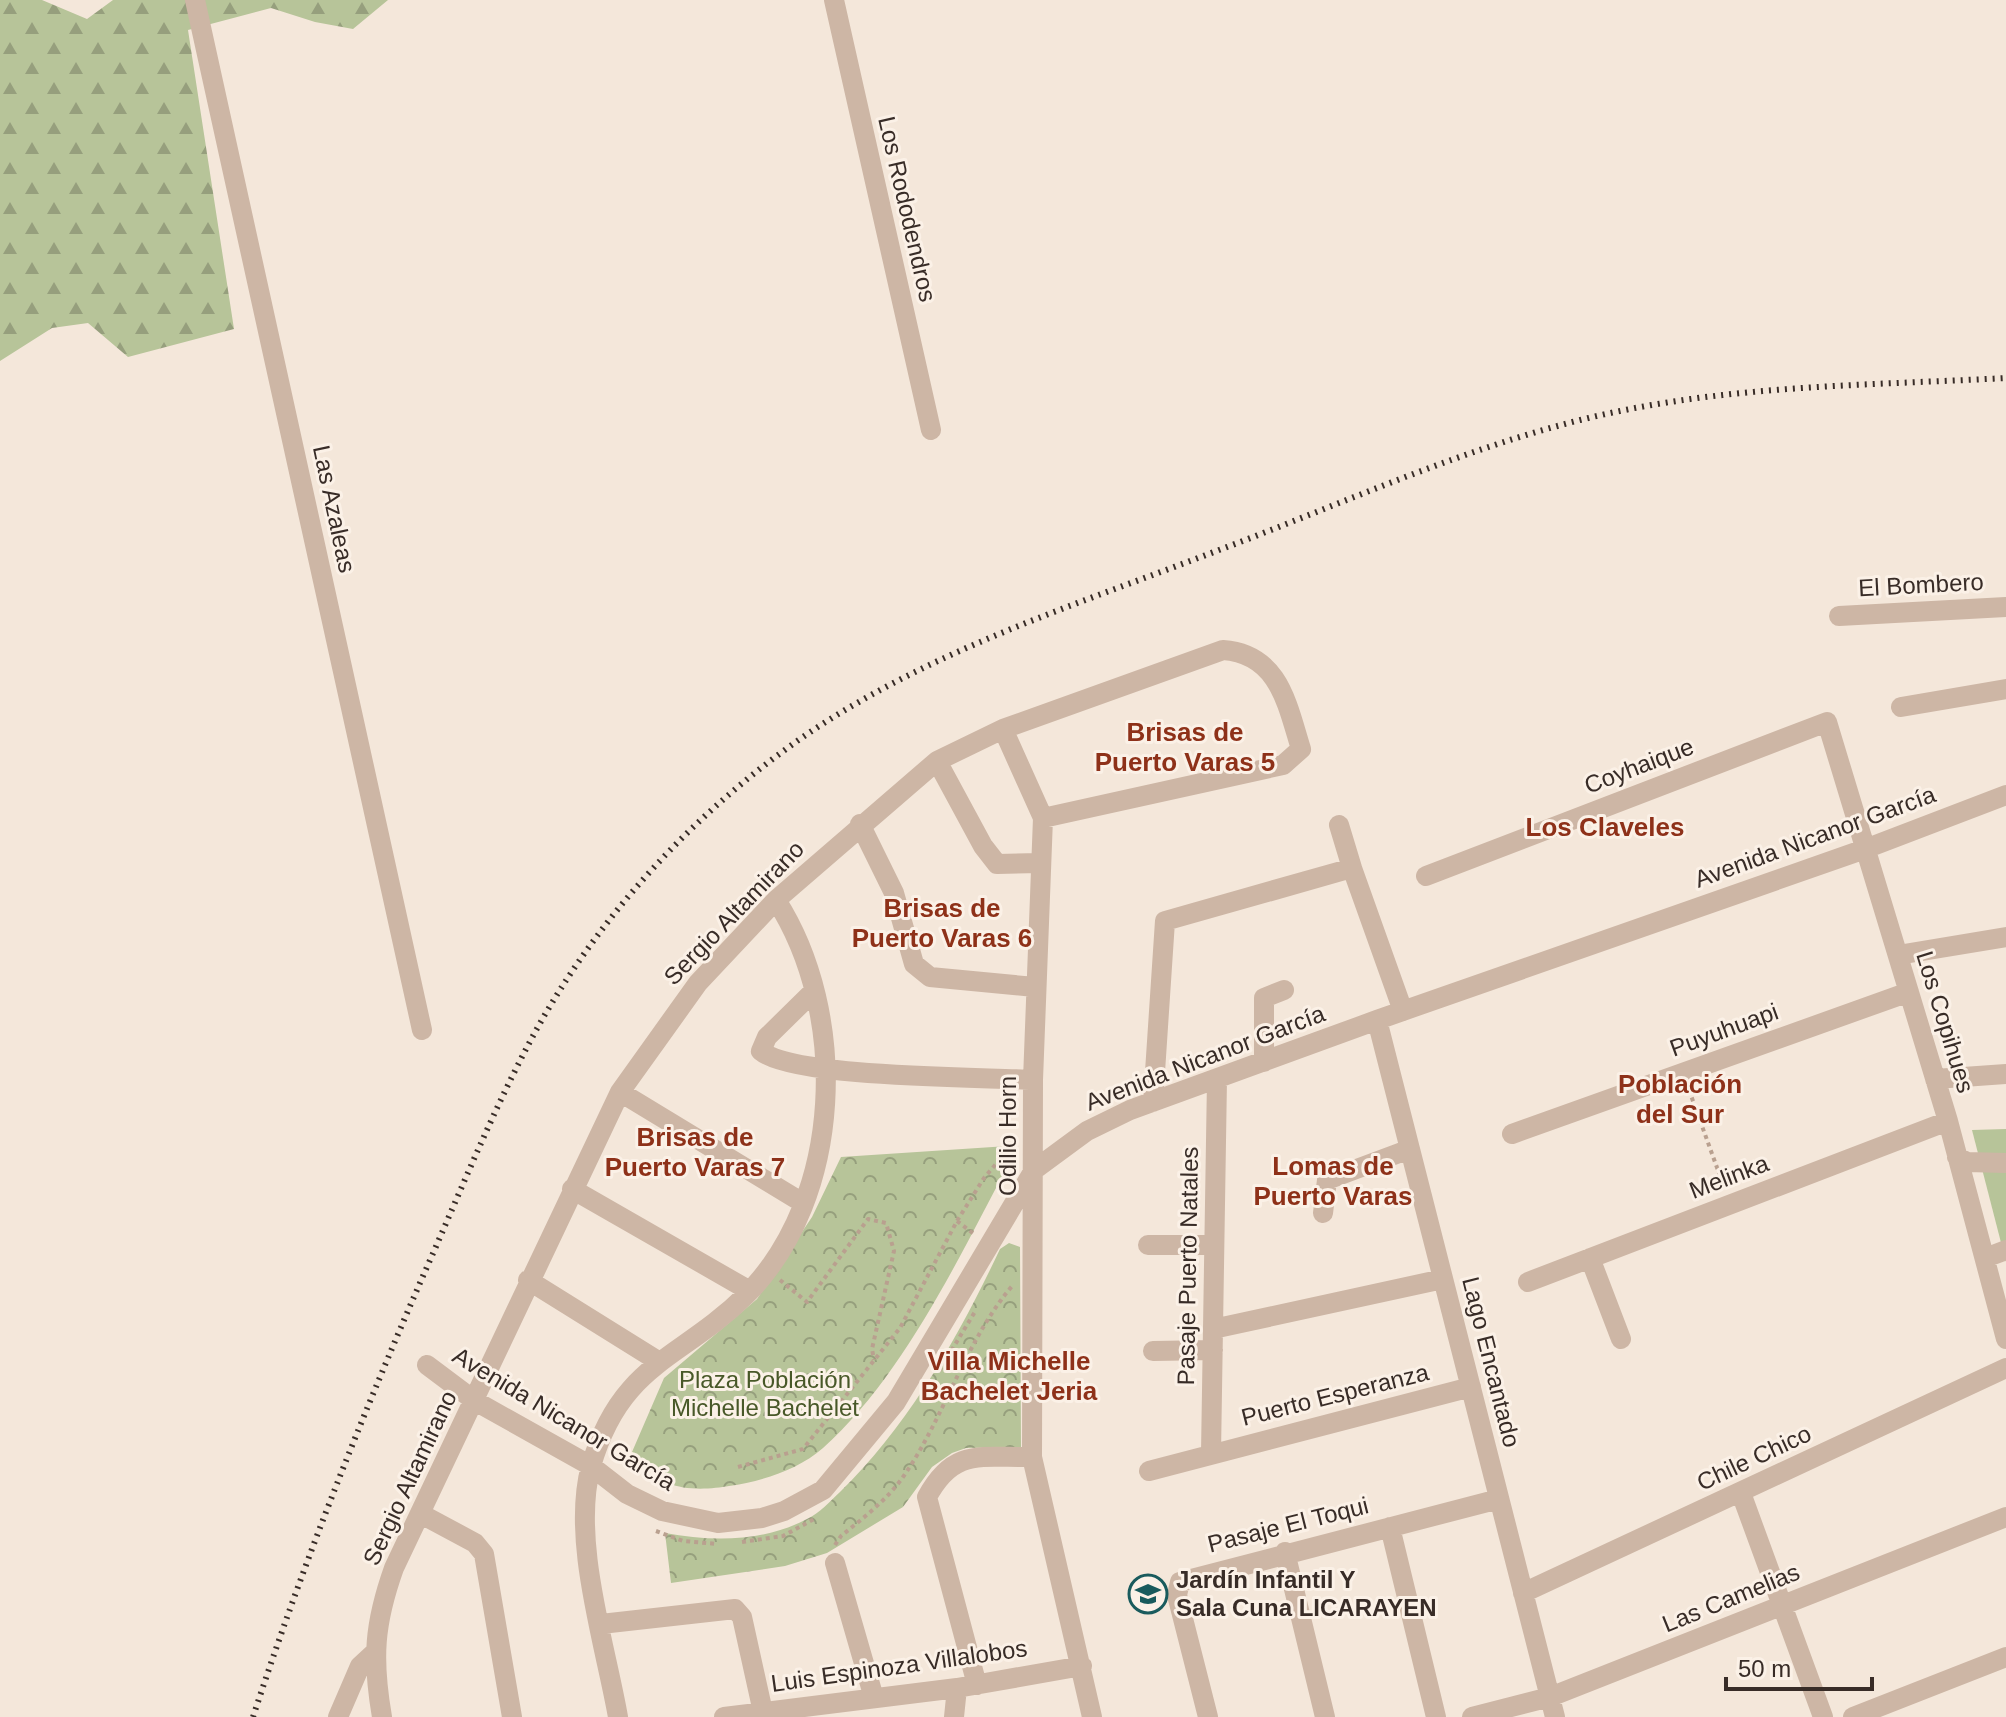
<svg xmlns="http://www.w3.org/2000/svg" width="2006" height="1717" viewBox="0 0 2006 1717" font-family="Arial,sans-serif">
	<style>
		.green { fill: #b7c499 }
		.forest { fill: url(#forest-firs) }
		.park { fill: url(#park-crowns) }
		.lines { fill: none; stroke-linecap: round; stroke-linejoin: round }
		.path { stroke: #b9a08f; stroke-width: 4; stroke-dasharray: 4 4; stroke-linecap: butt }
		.minor { stroke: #cdb6a5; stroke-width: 20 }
		.rail { stroke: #382c27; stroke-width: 6; stroke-dasharray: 2 6; stroke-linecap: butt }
		.labels { text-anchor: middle; stroke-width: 6; stroke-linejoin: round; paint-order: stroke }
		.street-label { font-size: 24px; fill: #382c27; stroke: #fbf1e7 }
		.park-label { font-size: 24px; fill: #485828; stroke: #fbf1e7 }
		.poi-label { font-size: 24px; font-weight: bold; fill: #382c27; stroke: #fbf1e7; text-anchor: start }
		.neighbourhood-label { font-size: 26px; font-weight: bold; fill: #8e3119; stroke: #fbf1e7 }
	</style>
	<defs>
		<pattern id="forest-firs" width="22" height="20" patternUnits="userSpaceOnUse" patternTransform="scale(2)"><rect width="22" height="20" fill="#b7c499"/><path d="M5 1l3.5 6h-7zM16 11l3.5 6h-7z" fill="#969f7d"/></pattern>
		<pattern id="park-crowns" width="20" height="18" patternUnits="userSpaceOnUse" patternTransform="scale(2)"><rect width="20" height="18" fill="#b7c499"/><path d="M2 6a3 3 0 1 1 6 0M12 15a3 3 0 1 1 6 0" fill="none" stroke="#969f7d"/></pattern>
	</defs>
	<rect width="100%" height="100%" fill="#f4e7da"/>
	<path class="green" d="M2006 1129V1262L1972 1130Z"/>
	<path class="forest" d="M0 0H42L87 19 113 0H388L353 29 315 22 271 8 188 30 234 329 128 357 88 323 52 328 0 361Z"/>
	<path class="park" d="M1008 1146 1014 1154C963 1249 905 1375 823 1448 798 1470 762 1481 729 1486 713 1489 684 1491 669 1483 656 1477 643 1462 632 1452L664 1378 757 1299 812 1217 841 1157Z
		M1009 1243 1020 1247 1021 1447 966 1448 952 1453 932 1467 903 1507 827 1553 785 1566 671 1583 665 1533C713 1542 763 1542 807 1519 820 1513 830 1501 840 1492 909 1425 959 1336 1000 1249Z"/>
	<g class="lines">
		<path class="path" d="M1689 1090 1724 1187
			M957 1221 974 1234
			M780 1280 807 1302 868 1219 886 1223 894 1251 872 1349 874 1360
			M939 1371 976 1310
			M738 1467 803 1449 900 1328 957 1221 984 1178 1012 1145
			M656 1531 683 1541 718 1544
			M742 1542 783 1536 816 1518
			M835 1545 841 1536C862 1519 887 1500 903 1477 945 1417 965 1341 1013 1285"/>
		<path class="minor" d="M195 0 422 1030
			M834 0 931 430
			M1839 616 2006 607
			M1901 707 2006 689
			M1003 729 1043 818
			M937 761 983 846 997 864 1040 863
			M860 824 894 893 914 964 930 977 1035 987
			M1339 825 1352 868
			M1426 876 1827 722 1948 1121 2006 1339
			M1898 955 2006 937
			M814 991 767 1037 761 1051C793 1078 981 1077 1033 1080
			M1377 1020 1555 1717
			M1264 1062V998L1284 990
			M1935 1079 2006 1074
			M620 1092 803 1203
			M1153 1102 1165 921 1352 868 1403 1011
			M1512 1134 1909 992
			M1957 1157 1967 1162 2006 1163
			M572 1189 750 1291
			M1323 1213 1327 1180 1410 1149
			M1148 1245H1214
			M1590 1258 1621 1339
			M1985 1258 2006 1250
			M528 1280 658 1361
			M1528 1282 1948 1121
			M1213 1329 1443 1279
			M1153 1351 1213 1350
			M427 1365 475 1401 591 1466 627 1494 662 1511 718 1523 762 1518 784 1511 823 1490 896 1402 1034 1170 1087 1131 1130 1110 1377 1020 1865 849 2006 795
			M1211 1453 1217 1079
			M1149 1471 1471 1387
			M1741 1493 1823 1717
			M421 1514 475 1543 484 1554 512 1717
			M1390 1527 1436 1717
			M1285 1552 1325 1717
			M835 1563 874 1698
			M1523 1593 2006 1368
			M601 1624 735 1609 742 1617 763 1712
			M977 1685 927 1497C954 1447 981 1458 1032 1457
			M338 1717 360 1666 373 1654
			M382 1717C372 1659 374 1624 394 1568L620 1092 698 983 776 900 937 761 1003 729 1223 650C1279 654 1287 704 1301 749L1283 765 1043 818 1033 1080 1032 1457 1092 1717
			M618 1717C605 1643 571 1539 591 1466 621 1362 681 1360 746 1295 844 1197 849 1013 776 900
			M724 1717 957 1688 1082 1666
			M954 1717 957 1688
			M1208 1717 1177 1595 1180 1582 1499 1499
			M1472 1717 1550 1697 2006 1517
			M1853 1717 2006 1657"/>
		<path class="rail" d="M253 1717C302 1567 360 1421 423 1276 459 1195 492 1112 534 1034 598 917 692 815 800 739 927 651 1076 605 1219 550 1350 501 1482 439 1620 411 1746 385 1877 385 2006 378"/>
	</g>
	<defs>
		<g id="school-ring" transform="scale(2)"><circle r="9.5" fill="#fbf1e7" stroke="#195b5d" stroke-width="1.5"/><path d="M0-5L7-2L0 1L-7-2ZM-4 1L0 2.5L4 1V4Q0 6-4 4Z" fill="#195b5d"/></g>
	</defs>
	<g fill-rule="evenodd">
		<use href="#school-ring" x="1148" y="1594"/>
	</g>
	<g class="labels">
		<g class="street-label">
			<text transform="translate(907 209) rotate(77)" y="8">Los Rododendros</text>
			<text transform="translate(334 509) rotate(78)" y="8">Las Azaleas</text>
			<text transform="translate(1921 585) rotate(-3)" y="8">El Bombero</text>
			<text transform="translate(1639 766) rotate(-21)" y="8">Coyhaique</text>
			<text transform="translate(1815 837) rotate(-20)" y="8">Avenida Nicanor García</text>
			<text transform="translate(734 913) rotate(-46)" y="8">Sergio Altamirano</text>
			<text transform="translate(1945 1022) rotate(73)" y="8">Los Copihues</text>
			<text transform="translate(1724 1030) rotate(-20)" y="8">Puyuhuapi</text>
			<text transform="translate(1205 1058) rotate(-21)" y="8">Avenida Nicanor García</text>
			<text transform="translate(1008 1136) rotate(-90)" y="8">Odilio Horn</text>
			<text transform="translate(1729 1177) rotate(-21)" y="8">Melinka</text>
			<text transform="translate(1188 1266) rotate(-89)" y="8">Pasaje Puerto Natales</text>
			<text transform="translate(1491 1362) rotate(76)" y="8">Lago Encantado</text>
			<text transform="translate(1335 1395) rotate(-14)" y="8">Puerto Esperanza</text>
			<text transform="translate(564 1419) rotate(31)" y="8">Avenida Nicanor García</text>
			<text transform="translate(1754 1458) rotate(-25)" y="8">Chile Chico</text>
			<text transform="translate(410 1478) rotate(-65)" y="8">Sergio Altamirano</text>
			<text transform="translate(1288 1525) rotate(-14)" y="8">Pasaje El Toqui</text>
			<text transform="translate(1731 1598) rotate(-22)" y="8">Las Camelias</text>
			<text transform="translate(899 1666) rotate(-8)" y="8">Luis Espinoza Villalobos</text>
		</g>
		<g class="park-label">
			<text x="765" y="1388">Plaza Población<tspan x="765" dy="28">Michelle Bachelet</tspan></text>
		</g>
		<g class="poi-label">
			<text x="1176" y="1588">Jardín Infantil Y<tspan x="1176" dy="28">Sala Cuna LICARAYEN</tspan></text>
		</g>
		<g class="neighbourhood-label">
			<text x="1185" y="741">Brisas de<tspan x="1185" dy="30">Puerto Varas 5</tspan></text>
			<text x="1605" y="836">Los Claveles</text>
			<text x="942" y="917">Brisas de<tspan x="942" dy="30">Puerto Varas 6</tspan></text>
			<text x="1680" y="1093">Población<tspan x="1680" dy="30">del Sur</tspan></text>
			<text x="695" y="1146">Brisas de<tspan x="695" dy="30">Puerto Varas 7</tspan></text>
			<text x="1333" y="1175">Lomas de<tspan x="1333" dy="30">Puerto Varas</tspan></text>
			<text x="1009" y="1370">Villa Michelle<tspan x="1009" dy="30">Bachelet Jeria</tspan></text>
		</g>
	</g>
	<path d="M1726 1677v12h146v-12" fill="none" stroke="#382c27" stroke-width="4"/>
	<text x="1738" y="1677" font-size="24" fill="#382c27" stroke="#fbf1e7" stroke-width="6" paint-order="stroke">50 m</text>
</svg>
